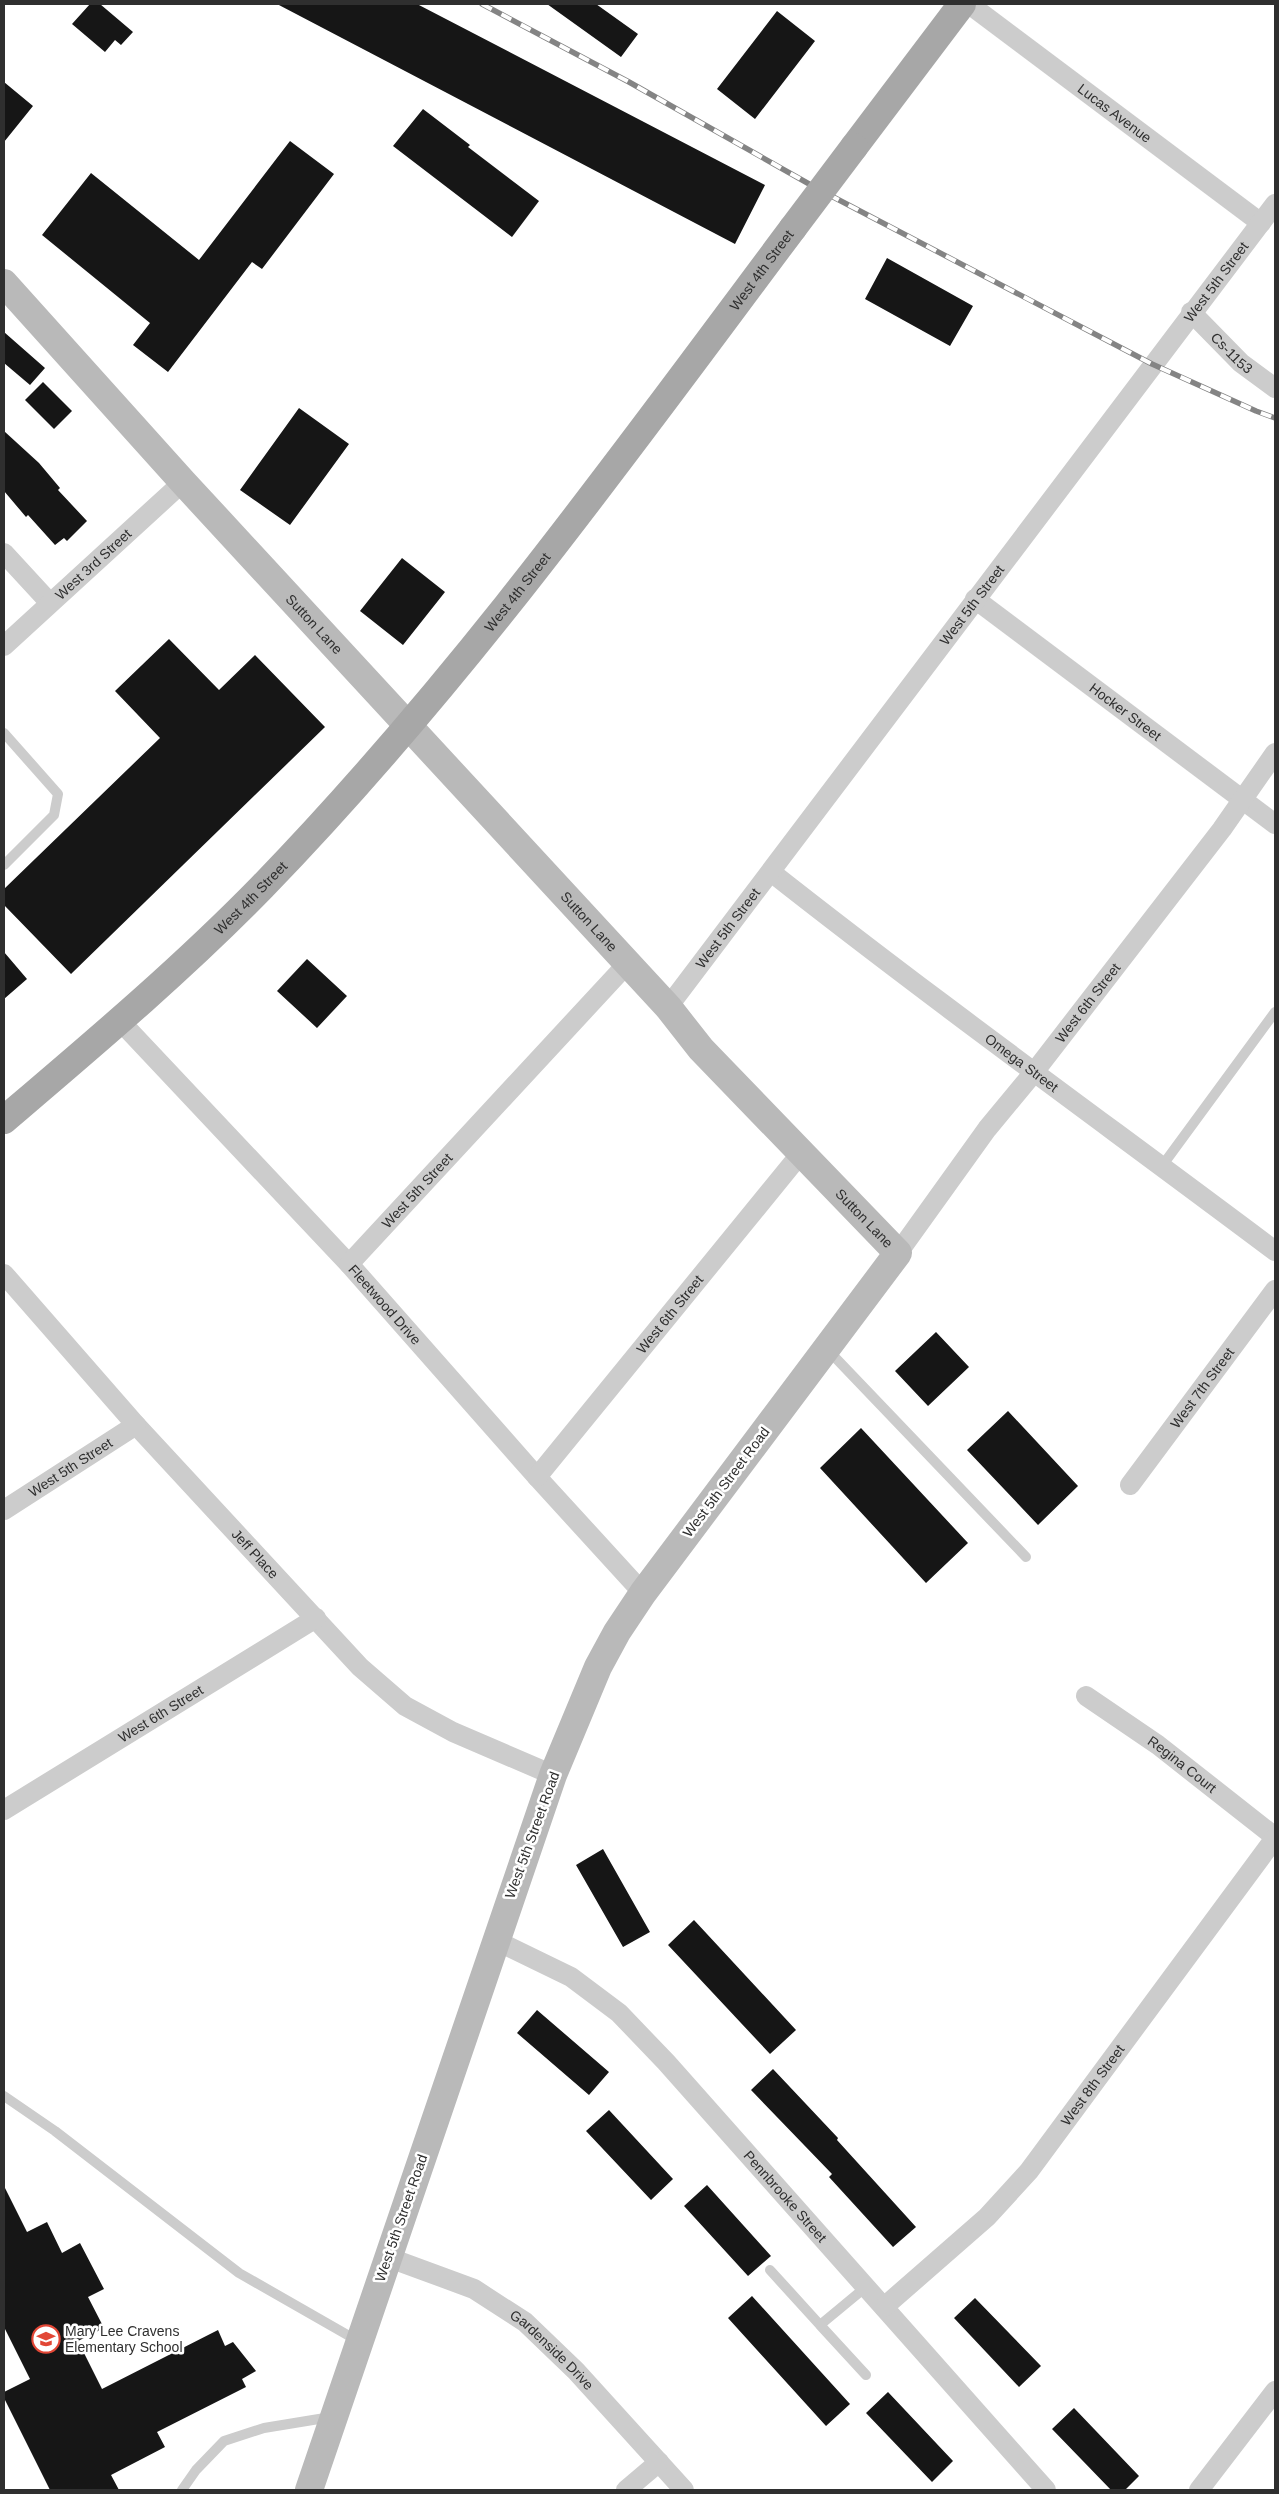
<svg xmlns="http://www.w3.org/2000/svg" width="1279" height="2494" viewBox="0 0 1279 2494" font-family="Arial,sans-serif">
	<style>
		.building { fill: #161616 }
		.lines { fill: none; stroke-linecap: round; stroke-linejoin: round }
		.lane { stroke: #ccc; stroke-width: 10 }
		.street { stroke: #ccc; stroke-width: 20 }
		.secondary { stroke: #b9b9b9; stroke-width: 28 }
		.primary { stroke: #a7a7a7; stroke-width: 28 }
		.rail-casing { stroke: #848484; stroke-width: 5.5 }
		.rail { stroke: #fff; stroke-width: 4; stroke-dasharray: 11; stroke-linecap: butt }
		.primary-bridge { stroke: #a7a7a7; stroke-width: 28 }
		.labels { text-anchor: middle; stroke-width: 5; stroke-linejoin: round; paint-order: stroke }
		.street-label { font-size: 14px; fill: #2f2f2f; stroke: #fff }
		.poi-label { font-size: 14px; fill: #2f2f2f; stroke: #fff; text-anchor: start }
	</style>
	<rect width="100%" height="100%" fill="#fff"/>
	<path class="building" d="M90 4H100L133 32 121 45 115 40 105 52 72 24Z
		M277 4H417L765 185 735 244Z
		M547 4H596L638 34 621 57Z
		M777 11 815 41 755 119 717 89Z
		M4 82 33 106 4 142Z
		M423 109 470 145 468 147 539 201 512 237 393 146Z
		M290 141 334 174 262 269 252 262 168 372 133 345 150 323 42 235 91 173 199 260Z
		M887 258 973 306 950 346 865 299Z
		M4 332 45 368 30 385 4 363Z
		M43 382 72 411 54 429 25 400Z
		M299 408 349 444 290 525 240 490Z
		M4 431 39 463 60 488 58 490 87 521 67 541 64 538 55 545 28 515 26 517 4 491Z
		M402 558 445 592 403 645 360 611Z
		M169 639 219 690 255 655 325 727 71 974 4 905V889L160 738 115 691Z
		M4 952 27 979 4 999Z
		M307 959 347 996 317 1028 277 991Z
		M936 1332 969 1367 928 1406 895 1371Z
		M1008 1411 1078 1486 1038 1525 967 1450Z
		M861 1428 968 1543 926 1583 820 1468Z
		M603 1849 650 1932 623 1947 576 1865Z
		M694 1920 796 2030 770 2054 668 1945Z
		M537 2010 609 2072 589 2095 517 2033Z
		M773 2069 838 2138 837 2140 916 2227 893 2247 829 2177 832 2174 751 2090Z
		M609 2110 673 2179 651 2200 586 2131Z
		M707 2185 771 2256 748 2276 684 2206Z
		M4 2186 27 2232 47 2222 62 2253 80 2243 104 2289 88 2297 104 2328 78 2341 102 2389 218 2330 225 2346 233 2342 256 2371 242 2379 246 2387 157 2432 165 2447 111 2475 119 2490H50L4 2398V2392L30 2379 4 2327Z
		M752 2296 850 2404 826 2426 728 2318Z
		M975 2298 1041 2366 1019 2387 954 2318Z
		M888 2392 953 2461 932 2482 866 2413Z
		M1074 2408 1139 2476 1125 2490H1111L1052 2429Z"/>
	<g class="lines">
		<path class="lane" d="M4 733 58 794 54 815 4 865
			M1162 1166 1275 1012
			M827 1349 1026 1557
			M4 2096 55 2131 239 2273 358 2341
			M770 2270 820 2325 866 2287
			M820 2325 866 2375
			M182 2490 196 2470 224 2441 264 2428 331 2417"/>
		<g class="street">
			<path id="s1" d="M969 4 1261 223"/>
			<path id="s2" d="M1191 312 1241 363 1275 388"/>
			<path d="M4 553 50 603"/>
			<path id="s3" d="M975 599 1275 824"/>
			<path id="s4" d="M4 646 183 482"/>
			<path id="s5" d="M771 872C936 1002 1107 1125 1275 1251"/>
			<path id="s6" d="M668 1007 1275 204"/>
			<path id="s7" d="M120 1021 349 1264 537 1477 643 1593"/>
			<path id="s8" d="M898 1253 987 1129 1035 1071 1222 829 1275 753"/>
			<path id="s9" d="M349 1264 627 964"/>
			<path id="s10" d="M4 1274 136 1425 360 1667 405 1706 453 1732 553 1775"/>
			<path id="s11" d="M537 1477 802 1152"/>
			<path id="s12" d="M1130 1485 1275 1290"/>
			<path id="s13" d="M4 1510 136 1425"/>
			<path id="s14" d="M1086 1696 1158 1745 1275 1837"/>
			<path id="s15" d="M4 1810 316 1618"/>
			<path id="s16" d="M495 1940 571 1977 619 2013 666 2062 1046 2490"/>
			<path id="s17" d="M387 2257 474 2289 525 2322 576 2371 684 2490"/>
			<path id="s18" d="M884 2307 987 2217 1029 2171 1275 1838"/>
			<path d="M626 2490 659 2462"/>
			<path d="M1199 2490 1275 2391"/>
		</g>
		<path class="secondary" id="s19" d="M4 283 183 482 668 1007 701 1049 898 1253 643 1593 617 1632 598 1667 553 1775 309 2490"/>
		<g class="primary">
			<path d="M854 147 962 4"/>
			<path id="s20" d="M4 1120C92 1045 181 970 262 887 459 684 624 454 793 228"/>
		</g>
		<g class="rail-casing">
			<path id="rail" d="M482 4 629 82 818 189 1152 364 1256 411 1275 418"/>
		</g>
		<use href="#rail" class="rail"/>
		<path class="primary-bridge" d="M793 228 854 147"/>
	</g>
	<defs>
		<g id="school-ring" transform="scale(1.4375)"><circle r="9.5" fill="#fff" stroke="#e24736" stroke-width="1.5"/><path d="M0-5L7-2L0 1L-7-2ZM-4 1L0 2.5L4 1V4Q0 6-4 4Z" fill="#e24736"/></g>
	</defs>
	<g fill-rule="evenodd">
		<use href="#school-ring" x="46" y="2339"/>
	</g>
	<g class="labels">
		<g class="street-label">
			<text dy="5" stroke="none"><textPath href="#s1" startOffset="182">Lucas Avenue</textPath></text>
			<text dy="5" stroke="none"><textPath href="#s20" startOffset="1142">West 4th Street</textPath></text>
			<text dy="5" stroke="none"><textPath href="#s6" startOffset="909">West 5th Street</textPath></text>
			<text dy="5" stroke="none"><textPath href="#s2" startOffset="58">Cs-1153</textPath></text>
			<text dy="5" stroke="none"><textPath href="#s4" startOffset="121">West 3rd Street</textPath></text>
			<text dy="5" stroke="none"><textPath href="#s20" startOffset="738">West 4th Street</textPath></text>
			<text dy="5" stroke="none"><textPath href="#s6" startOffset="504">West 5th Street</textPath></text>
			<text dy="5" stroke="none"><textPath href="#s19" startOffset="461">Sutton Lane</textPath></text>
			<text dy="5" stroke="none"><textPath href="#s3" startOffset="188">Hocker Street</textPath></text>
			<text dy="5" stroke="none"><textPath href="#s20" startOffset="332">West 4th Street</textPath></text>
			<text dy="5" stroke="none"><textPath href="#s19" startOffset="866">Sutton Lane</textPath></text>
			<text dy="5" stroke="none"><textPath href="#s6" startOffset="99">West 5th Street</textPath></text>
			<text dy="5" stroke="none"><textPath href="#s8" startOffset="314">West 6th Street</textPath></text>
			<text dy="5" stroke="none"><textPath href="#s5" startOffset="315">Omega Street</textPath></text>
			<text dy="5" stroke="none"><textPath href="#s9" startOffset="100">West 5th Street</textPath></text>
			<text dy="5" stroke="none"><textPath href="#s19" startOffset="1271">Sutton Lane</textPath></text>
			<text dy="5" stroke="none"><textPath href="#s7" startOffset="388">Fleetwood Drive</textPath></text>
			<text dy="5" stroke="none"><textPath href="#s11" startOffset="210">West 6th Street</textPath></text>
			<text dy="5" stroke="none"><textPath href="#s12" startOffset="121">West 7th Street</textPath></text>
			<text dy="5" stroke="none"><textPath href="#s13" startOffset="79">West 5th Street</textPath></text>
			<text transform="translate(726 1482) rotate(-53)" y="5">West 5th Street Road</text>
			<text dy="5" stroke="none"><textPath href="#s10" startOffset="376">Jeff Place</textPath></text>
			<text dy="5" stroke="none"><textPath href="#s15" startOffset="184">West 6th Street</textPath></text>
			<text dy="5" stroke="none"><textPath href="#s14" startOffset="118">Regina Court</textPath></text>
			<text transform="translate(532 1835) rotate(-70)" y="5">West 5th Street Road</text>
			<text dy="5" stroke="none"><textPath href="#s18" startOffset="306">West 8th Street</textPath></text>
			<text dy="5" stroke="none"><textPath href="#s16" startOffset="392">Pennbrooke Street</textPath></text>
			<text transform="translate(401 2218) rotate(-71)" y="5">West 5th Street Road</text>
			<text dy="5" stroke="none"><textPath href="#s17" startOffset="192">Gardenside Drive</textPath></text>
		</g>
		<g class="poi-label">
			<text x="65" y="2336">Mary Lee Cravens<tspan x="65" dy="16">Elementary School</tspan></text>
		</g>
	</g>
	<rect width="1279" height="2494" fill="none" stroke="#2f2f2f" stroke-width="10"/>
</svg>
